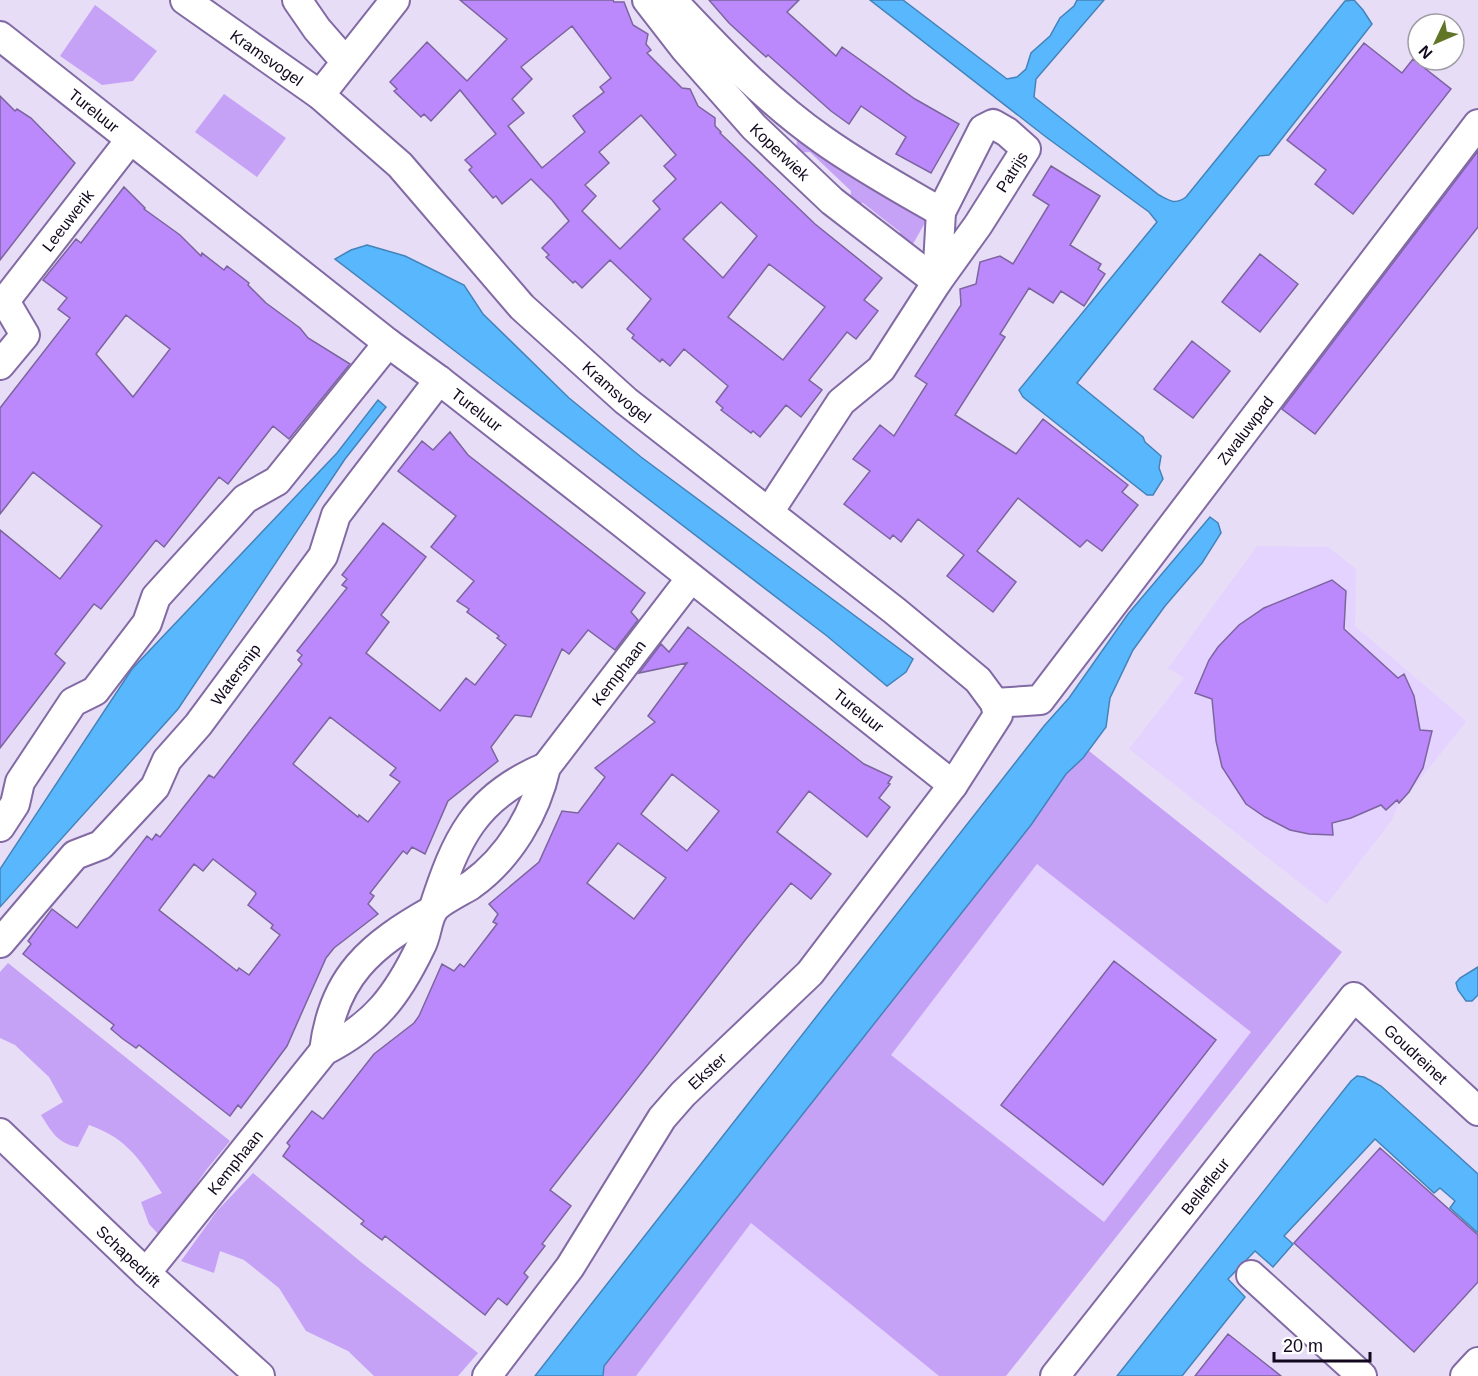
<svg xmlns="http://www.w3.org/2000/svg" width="1478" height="1376" viewBox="0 0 1478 1376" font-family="Helvetica,sans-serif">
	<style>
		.built { fill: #e3d3fe }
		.green { fill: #c5a2f6; fill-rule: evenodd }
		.water { fill: #59b8fd; stroke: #4483ba; stroke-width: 1.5 }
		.building { fill: #bb89fc; stroke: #7c649e; stroke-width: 1.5; fill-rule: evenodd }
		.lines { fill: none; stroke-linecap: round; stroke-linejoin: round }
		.street-casing { stroke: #826aa4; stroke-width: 32 }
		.street { stroke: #fff; stroke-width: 28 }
		.labels { text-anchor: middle; stroke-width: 5; stroke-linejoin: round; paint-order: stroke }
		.street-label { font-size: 16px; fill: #12081e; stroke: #fff }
	</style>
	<rect width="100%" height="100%" fill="#e7ddf7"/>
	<path class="built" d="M1257 546 1328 547 1356 569 1355 626 1465 720V723L1418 782 1399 803 1392 820 1327 904 1129 749 1184 678 1168 668Z
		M1037 864 1252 1032 1104 1222 890 1055Z
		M751 1222 939 1376H636Z"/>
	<path class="green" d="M95 5 157 51 133 81 102 85 60 56Z
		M737 83 926 214V221L913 244 901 245 900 232 863 203H850L851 191 810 152 796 153 797 140 763 108H750Z
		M224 94 286 138 257 177 195 132Z
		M1089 751 1342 952 1006 1376H939L751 1223 636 1376H603L604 1366 1031 825 1066 774ZM1037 864 1251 1032 1104 1222 891 1055Z
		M8 963 230 1141 207 1169 160 1236 149 1224 141 1202 162 1193C140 1161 129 1139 89 1125L78 1147C58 1144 51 1131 41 1115L63 1102 49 1077 15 1045 0 1038V972Z
		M253 1173 361 1262 478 1353 458 1376H374L348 1351 306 1331 279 1288 244 1260 220 1251 214 1273 181 1261 217 1211Z"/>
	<path class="water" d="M870 0H903L1007 79 1017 77 1026 69 1031 53 1050 36 1060 18 1074 6 1077 0H1104L1036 79 1034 97 1159 195C1170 201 1175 205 1186 197L1345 1 1354 0 1363 10 1372 24 1269 155 1259 156 1077 383 1143 437 1145 442 1161 456 1159 468 1163 479 1153 495H1147L1023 397 1019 390 1157 222 1149 212 1046 137Z
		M367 245 405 256 464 285 483 314 569 398 641 457 913 659 906 672 887 686 827 636 335 259 351 250Z
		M378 400 386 407 345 459 178 709 0 907V869L132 669 337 453Z
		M1210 517 1218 523 1221 533 1202 563 1165 606 1133 650 1110 698 1106 727 1083 758 1066 774 1031 825 604 1366 603 1376H535L1044 726 1069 698 1128 614Z
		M1478 967V995L1472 1001H1466L1458 990 1456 983 1460 978Z
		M1357 1076 1364 1077 1381 1086 1478 1174V1233L1450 1208 1455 1201 1440 1188 1434 1193 1375 1139 1284 1236 1293 1244 1273 1267 1255 1251 1228 1279 1245 1297 1182 1376H1117L1351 1081Z"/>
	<path class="building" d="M460 0H613L614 2H624L633 25 648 34 646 44 651 50 647 53 682 88 690 89 698 106 715 118V126L721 132 720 133 815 224 882 278 864 300 878 311 856 339 847 332 809 380 822 390 801 417 786 405 760 437 753 431 751 433 721 410 723 408 716 402 728 386 684 349 670 366 662 359 660 362 632 338 634 335 627 329 651 299 610 260 582 288 575 281 573 283 546 257 549 255 542 248 569 221 552 200 531 179 502 204 496 196 493 198 469 170 472 167 465 160 496 134 460 90 431 121 424 114 421 117 394 91 397 89 390 82 427 42 467 81 507 39ZM572 26 611 78 600 87 604 92 573 116 585 132 542 168 508 126 524 113 512 99 532 79 521 67ZM641 115 676 155 664 166 676 179 653 201 660 209 620 249 582 211 596 196 585 185 609 163 599 152ZM721 202 757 236 723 278 683 239ZM769 264 825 307 783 360 728 317Z
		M709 0H799L787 12 836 56 842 47 915 99 959 124 931 173 896 154 906 137 861 106 849 124 831 111 768 55 766 57 729 23Z
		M1364 43 1402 73 1413 59 1451 89 1353 214 1315 184 1326 170 1287 140Z
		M0 96 15 111 17 109 31 118 75 163 0 260Z
		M1478 151V227L1315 434 1282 409Z
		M1051 166 1100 196 1070 245 1101 264 1098 269 1105 274 1084 306 1061 291 1053 303 1029 288 1000 334 1005 337 955 415 1016 454 1043 419 1128 485 1122 492 1138 505 1102 551 1087 540 1080 547 1018 498 977 551 1016 582 993 612 947 576 964 555 918 519 901 542 893 535 890 539 844 504 870 471 853 459 880 425 894 436 927 384 915 376 961 305 960 289 976 284 980 262 1000 256 1013 264 1049 205 1033 195Z
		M124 187 145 208 144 209 180 235 201 256 202 253 224 270 227 266 249 283 248 285 266 303 300 328 308 338 350 364 289 439 273 426 228 484 219 477 164 547 156 540 101 609 94 604 55 654 65 663 0 748V530L60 579 102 526 33 472 0 514V408L70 318 58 309 67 298 43 280 76 239 81 243ZM126 315 170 349 133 397 96 354Z
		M1260 254 1298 284 1260 332 1222 302Z
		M1192 341 1230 371 1193 418 1154 389Z
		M450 432 468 455 645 593 631 612 638 620 615 650 588 630 569 654 562 649 531 717 515 715 491 747 498 761 448 801 425 854 412 847 407 854 403 851 370 893 374 896 368 904 378 914 334 948 326 958 287 1046 241 1108 238 1105 230 1116 139 1045 136 1048 123 1039 111 1029 114 1025 23 954 31 944 28 941 52 909 77 928 147 836 152 840 156 834 160 837 209 775 214 778 302 664 298 660 302 655 297 651 347 588 342 585 347 579 342 575 383 523 426 557 381 615 389 622 366 653 440 711 466 678 475 685 506 645 497 638 499 636 467 612 469 609 457 601 474 581 431 547 456 516 398 471 422 441 433 450ZM330 717 396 768 390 775 400 782 368 822 359 815 358 817 293 764ZM213 859 255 892 256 894 248 905 273 925 271 928 280 935 249 975 239 968 237 971 159 910 194 864 203 871Z
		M1332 580 1346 591 1344 629 1398 678 1404 674 1414 696 1420 730 1432 731 1423 768 1409 792 1399 803 1397 800 1386 810 1381 805 1351 818 1332 823 1333 835 1309 834 1290 830 1265 817 1246 804 1222 767 1216 741 1212 699 1195 693 1209 660 1218 647 1239 625 1264 608Z
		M688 627 864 764 892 777 888 783 890 784 879 798 890 807 867 837 809 791 777 832 831 874 811 899 791 883 746 939 550 1190 571 1206 542 1244 545 1246 524 1273 528 1277 507 1305 498 1298 485 1315 385 1236 382 1240 361 1224 364 1221 283 1156 290 1146 287 1143 312 1111 323 1119 374 1054 414 1023 419 1016 442 964 454 971 460 964 464 967 497 924 493 922 498 914 489 904 539 862 562 811 578 813 605 777 595 768 655 722 648 716 687 663 639 673 661 644 669 652ZM672 774 719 811 687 851 641 814ZM618 843 666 878 634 919 587 883Z
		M1114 961 1216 1040 1103 1185 1001 1105Z
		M1380 1148 1478 1235V1282L1414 1352 1294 1243Z
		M1228 1334 1281 1376H1195Z"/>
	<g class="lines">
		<g class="street-casing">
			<g id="street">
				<path id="s1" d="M185 0 320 95 400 165 522 307 626 401 895 611 978 680 995 703 998 715 953 785 810 973 683 1094 662 1118 570 1267 487 1376"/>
				<path d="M297 0 317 29 345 61"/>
				<path id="s2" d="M647 0 685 49 754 127 832 201 937 282"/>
				<path d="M672 0C719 50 767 101 823 140 861 167 901 189 941 212"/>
				<path id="s3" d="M0 36 388 343 439 380 621 522 953 785"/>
				<path d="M320 95 395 0"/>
				<path d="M0 299 5 301 25 335 0 365"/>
				<path id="s4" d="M5 301 130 140"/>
				<path id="s5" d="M769 512 841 402 881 369 937 282 978 225 1026 149 1007 132 993 124 983 129 941 212 937 282"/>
				<path id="s6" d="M995 703 1040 700 1478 124"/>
				<path d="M0 827 15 804 20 782 73 702 95 691 147 623 156 597 245 499 277 481 388 343"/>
				<path id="s7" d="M0 943 75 855 101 845 155 787 167 760 198 725 323 556 336 515 439 380"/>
				<path d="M324 1051C333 976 371 945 433 910 456 839 474 797 546 767"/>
				<path id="s8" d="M0 1133 146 1273 260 1376"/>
				<path id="s9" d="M146 1273 324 1051C375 1025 397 996 421 946 427 935 427 920 433 911 438 902 462 891 471 885 510 857 536 812 546 767L691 578"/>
				<path d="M1251 1275 1362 1376"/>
				<path id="s10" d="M1055 1376 1354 997 1478 1111"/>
				<path d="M1465 1376 1478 1362"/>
			</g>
		</g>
		<use href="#street" class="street"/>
	</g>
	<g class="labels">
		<g class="street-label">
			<text dy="6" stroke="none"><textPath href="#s1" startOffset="100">Kramsvogel</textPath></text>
			<text dy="6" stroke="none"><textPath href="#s3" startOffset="120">Tureluur</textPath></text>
			<text dy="6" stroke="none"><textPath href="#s2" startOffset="202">Koperwiek</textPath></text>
			<text dy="6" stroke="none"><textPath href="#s5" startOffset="420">Patrijs</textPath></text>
			<text dy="6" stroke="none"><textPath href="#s4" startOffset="102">Leeuwerik</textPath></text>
			<text dy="6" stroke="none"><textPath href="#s1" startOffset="586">Kramsvogel</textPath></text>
			<text dy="6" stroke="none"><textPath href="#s3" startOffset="606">Tureluur</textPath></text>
			<text dy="6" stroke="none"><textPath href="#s6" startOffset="384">Zwaluwpad</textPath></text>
			<text dy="6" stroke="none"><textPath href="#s9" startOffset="776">Kemphaan</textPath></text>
			<text dy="6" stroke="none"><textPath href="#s7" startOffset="362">Watersnip</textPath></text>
			<text dy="6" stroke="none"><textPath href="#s3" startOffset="1092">Tureluur</textPath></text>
			<text dy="6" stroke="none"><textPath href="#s10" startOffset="567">Goudreinet</textPath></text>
			<text transform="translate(707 1071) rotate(-43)" y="6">Ekster</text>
			<text dy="6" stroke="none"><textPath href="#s9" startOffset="142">Kemphaan</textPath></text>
			<text dy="6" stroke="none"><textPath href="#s10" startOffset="242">Bellefleur</textPath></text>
			<text dy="6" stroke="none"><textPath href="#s8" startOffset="178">Schapedrift</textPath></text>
		</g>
	</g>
	<g transform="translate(1436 42) rotate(226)"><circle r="28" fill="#ffffff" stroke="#a09ca5" stroke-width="1.5"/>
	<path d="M0-4.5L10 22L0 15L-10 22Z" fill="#607526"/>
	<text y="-9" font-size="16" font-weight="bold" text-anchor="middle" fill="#12081e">N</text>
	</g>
	<path d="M1274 1352v9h96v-9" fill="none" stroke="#12081e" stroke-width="3"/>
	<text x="1283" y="1352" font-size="18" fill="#12081e" stroke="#ffffff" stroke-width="4.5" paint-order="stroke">20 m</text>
</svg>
